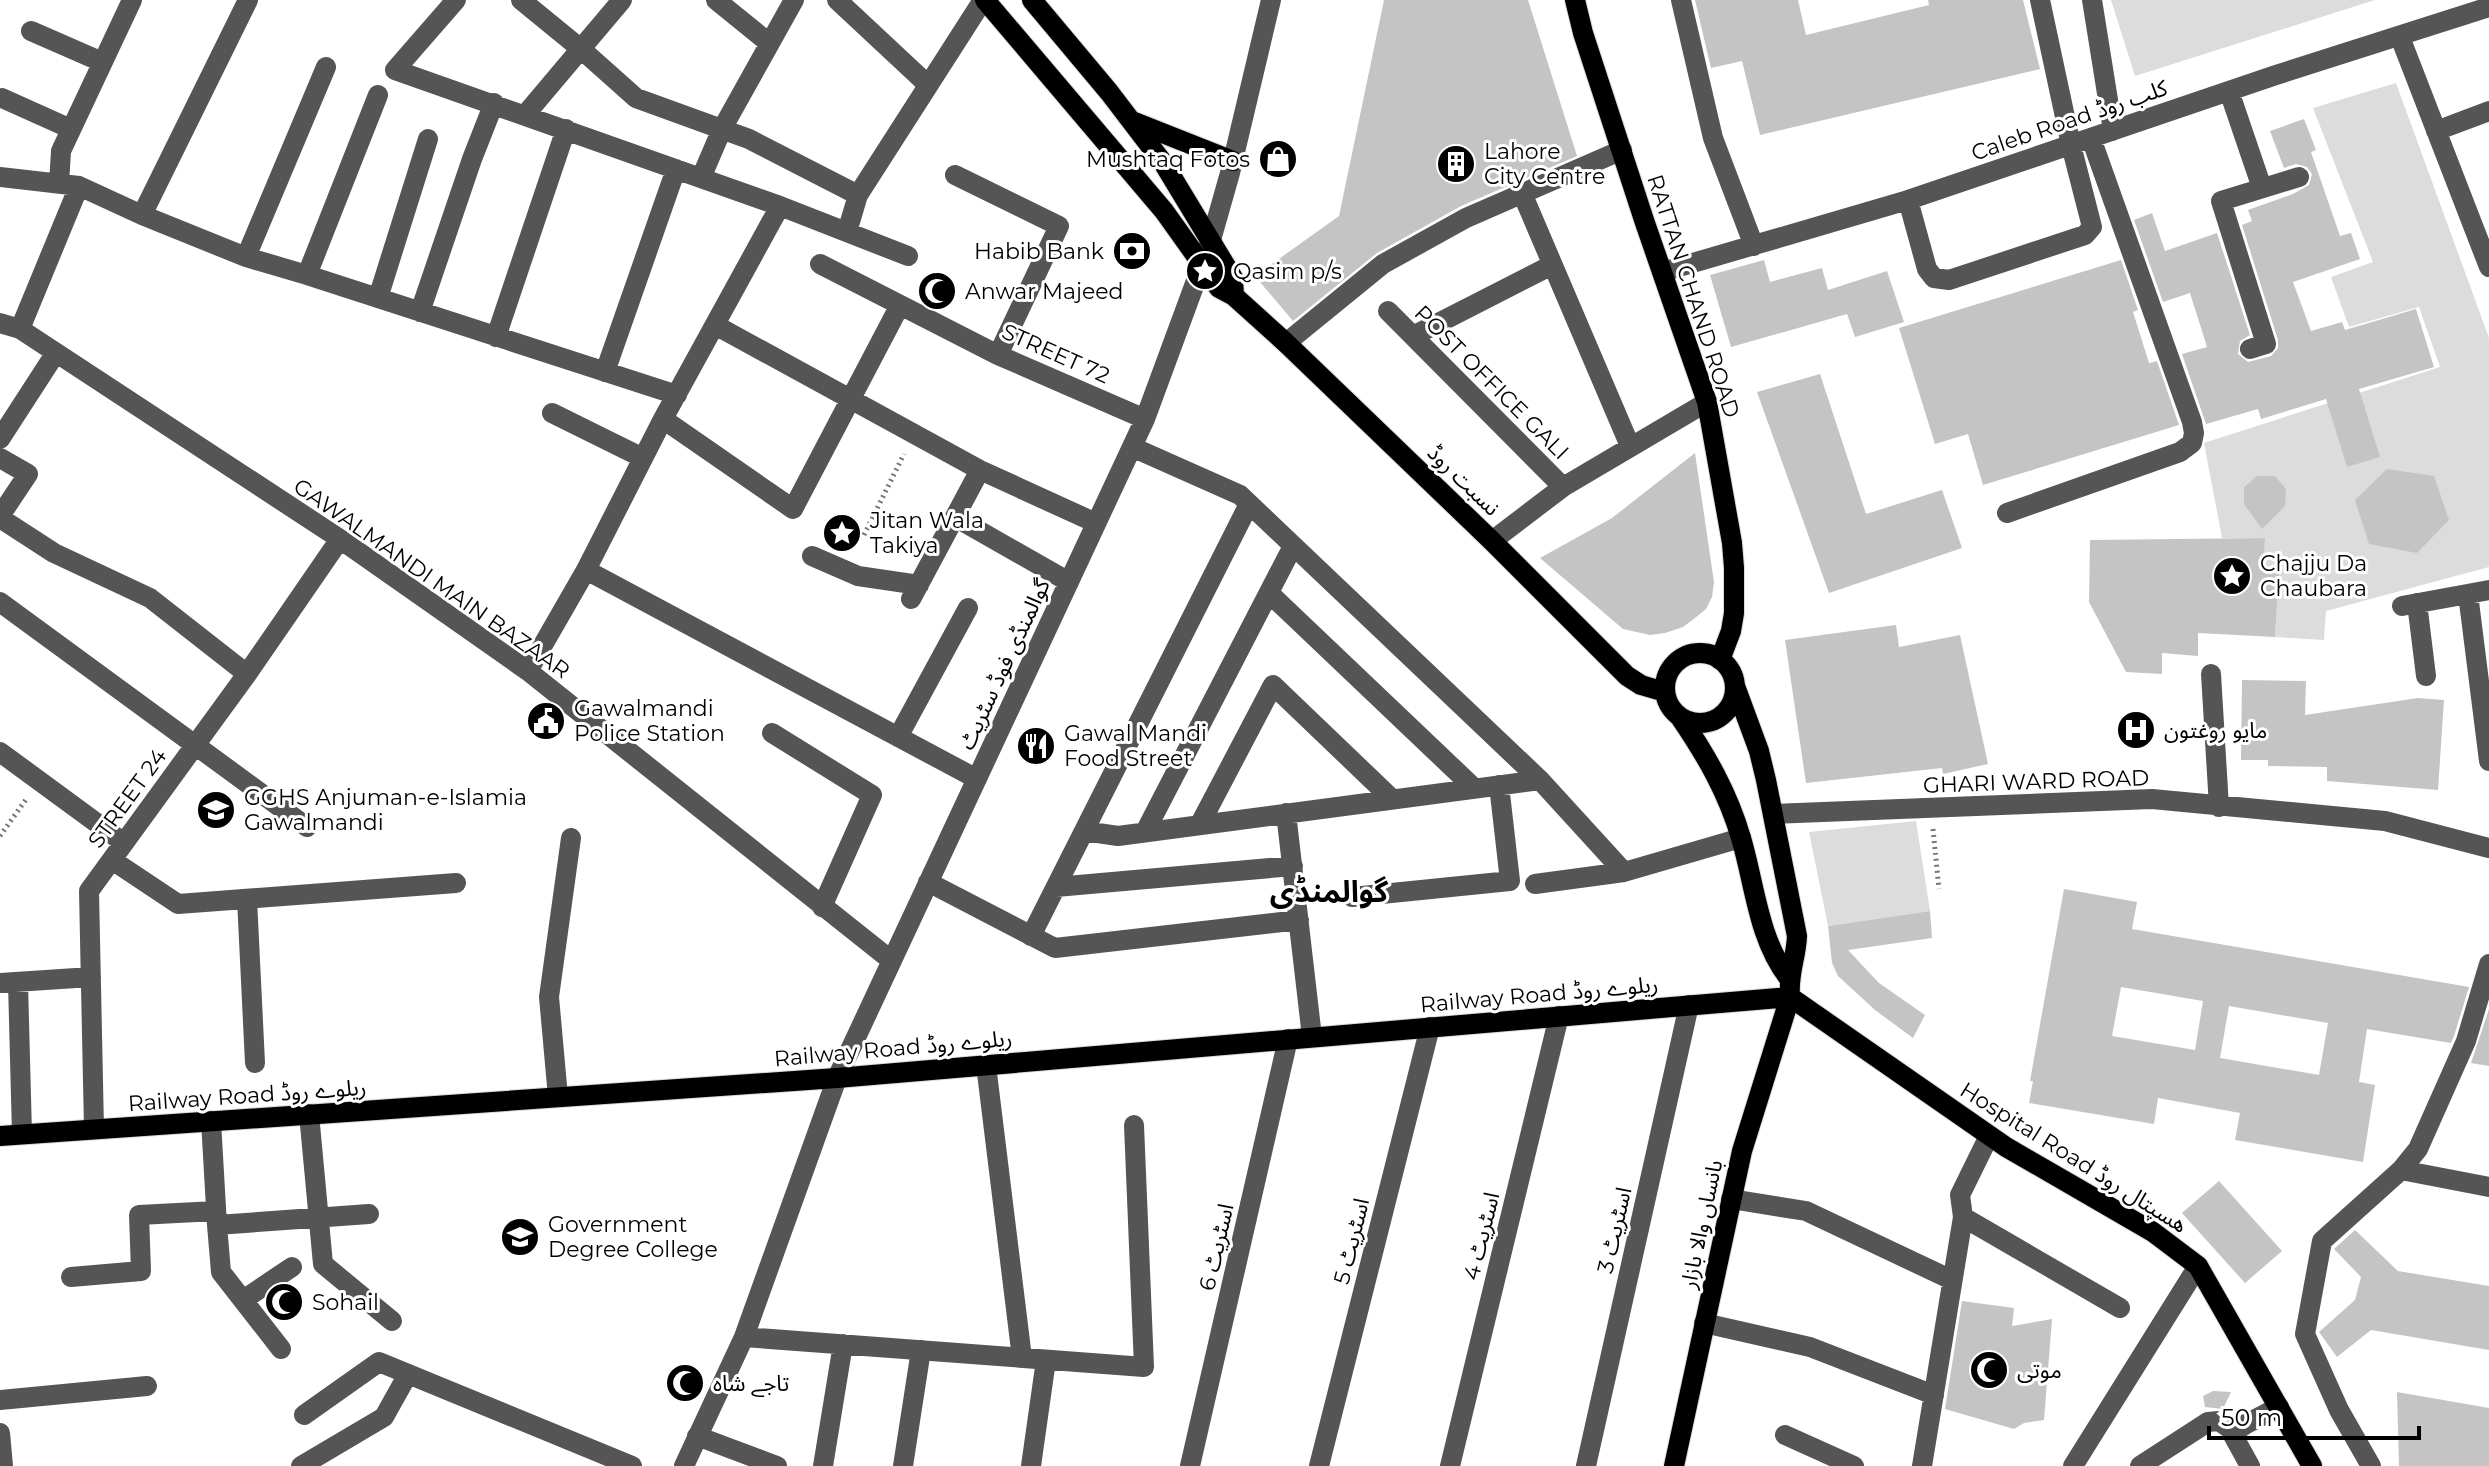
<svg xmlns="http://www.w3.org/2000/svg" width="2489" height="1466" viewBox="0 0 2489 1466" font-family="Montserrat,'Noto Sans Arabic',sans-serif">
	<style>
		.green { fill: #dcdcdc }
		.building { fill: #c4c4c4; fill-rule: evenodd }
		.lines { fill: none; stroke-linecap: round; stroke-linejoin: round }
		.major-casing { stroke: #dbdbdb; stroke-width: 22 }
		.path { stroke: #777; stroke-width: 5; stroke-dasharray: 2 4; stroke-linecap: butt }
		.minor { stroke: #555; stroke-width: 20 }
		.major { stroke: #000; stroke-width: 20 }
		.labels { text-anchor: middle; stroke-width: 6; stroke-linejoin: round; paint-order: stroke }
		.street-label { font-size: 22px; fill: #000; stroke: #fff }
		.poi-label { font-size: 22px; fill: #000; stroke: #fff; text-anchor: start }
		.district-label { font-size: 30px; font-weight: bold; fill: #000; stroke: #fff }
	</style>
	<rect width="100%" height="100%" fill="#fff"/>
	<path class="green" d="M2111 0H2375L2135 76Z
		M2396 83 2489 338V567L2326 611 2324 640 2275 637 2279 573 2264 572 2265 538H2222L2204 443 2440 367 2419 307 2349 327 2331 277 2373 262 2313 108Z
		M1916 821 1930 911 1828 926 1809 832Z"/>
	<path class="building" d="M1384 0H1528L1577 156 1461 206 1377 253 1293 321 1255 276 1339 216Z
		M1695 0H1798L1806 35 1929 5 1928 0H2023L2040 69 1760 135 1742 61 1711 68Z
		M2304 119 2316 150 2311 152 2340 236 2351 233 2360 259 2293 282 2311 331 2342 322 2345 330 2416 309 2434 367 2359 389 2380 457 2347 467 2326 399 2261 419 2258 409 2206 424 2182 354 2207 347 2190 293 2163 302 2134 220 2152 213 2165 251 2217 233 2250 335 2240 341 2238 354 2248 362 2271 356 2278 348V340L2242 225 2252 221 2248 210 2293 194 2309 185 2312 174 2307 167 2296 164 2284 168 2270 131Z
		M1764 260 1770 282 1822 268 1828 290 1887 271 1904 322 1855 337 1847 314 1731 347 1710 275Z
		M2121 260 2138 310 2133 312 2149 363 2157 361 2179 425 1983 485 1968 434 1935 444 1899 328Z
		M1820 374 1866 514 1942 490 1962 548 1829 593 1757 392Z
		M1695 453 1714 582 1712 597 1706 609 1695 618 1683 627 1665 633 1650 635 1623 629 1540 558 1612 518Z
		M2387 469 2434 476 2449 520 2417 553 2369 544 2355 500Z
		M2257 476H2275L2286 489 2285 506 2262 529 2244 504V487Z
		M2265 538 2264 572 2279 573 2275 637 2198 633V656L2162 653V674L2126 672 2089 602 2090 540Z
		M1896 625 1899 647 1960 635 1988 764 1943 774 1942 768 1806 783 1785 640Z
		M2242 680 2306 681 2305 715 2418 698 2444 700 2438 790 2327 781V767L2268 766V760H2241Z
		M2064 889 2137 902 2132 929 2469 987 2454 1036 2451 1043 2367 1029 2359 1082 2375 1085 2363 1162 2235 1140 2240 1113 2158 1098 2154 1124 2029 1103 2033 1081H2030ZM2121 987 2203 1001 2195 1050 2112 1036ZM2229 1006 2328 1023 2319 1075 2220 1058Z
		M1930 911 1932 938 1848 950 1879 983 1925 1015 1913 1038 1875 1010 1838 976 1832 963 1828 926Z
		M2489 1009V1066L2471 1063Z
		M2219 1181 2282 1251 2245 1283 2182 1213Z
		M2355 1230 2398 1271 2489 1286V1350L2371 1330 2337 1357 2319 1332 2355 1300 2361 1277 2334 1249Z
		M1962 1301 2014 1308 2012 1326 2052 1319 2044 1420 2024 1423 2014 1429 1945 1409Z
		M2213 1391 2231 1392 2223 1409 2205 1407 2203 1396Z
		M2397 1392 2489 1408V1466H2399Z"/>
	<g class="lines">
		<g class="major-casing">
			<path id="major" d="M985 0 1164 211 1219 288 1234 296 1286 343 1492 541 1627 676 1641 685 1665 692
				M1032 0 1109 92 1164 164 1233 278 1234 296
				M1575 0 1583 33 1644 220 1707 402 1732 543 1734 568V613L1731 631 1720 660
				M1132 121 1233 161
				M1665 688a35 35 0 1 1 70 0a35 35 0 1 1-70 0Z
				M1735 686 1759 751 1766 780 1797 936C1796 959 1788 973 1790 997L2006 1147 2153 1232 2198 1266 2312 1466
				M1680 717C1706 755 1728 793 1741 838 1755 885 1758 938 1788 977
				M0 1136 837 1078 1790 997 1742 1151 1674 1466"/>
		</g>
		<path class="path" d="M864 535 904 454
			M1933 829 1939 889
			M0 836 27 798"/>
		<path class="minor" d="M456 0 395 70 780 206 908 256
			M521 0 581 49 636 98 749 139 858 195
			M716 0 769 43
			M837 0 927 84
			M1681 0 1713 138 1754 246
			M2092 0 2113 131
			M31 31 102 62
			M2400 37 2489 267
			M2229 91 2262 188
			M2 98 71 129
			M525 115 622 0
			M2436 131 2489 111
			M955 175 1059 226 998 355
			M0 177 79 186 142 215 246 257 307 275 677 395
			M701 178 722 129 794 0
			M59 184 61 151 132 0
			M1522 193 1630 446
			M1908 200 1927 269 1934 278 1949 280 2085 235 2092 227 2071 145 2040 0
			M142 215 248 0
			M847 232 858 195 983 0
			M246 257 326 67
			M820 264 998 355 1145 419
			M1662 272 1908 200 2276 75 2489 7
			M307 275 378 95
			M378 298 428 139
			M1388 311 1563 487
			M420 312 472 159 494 103
			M0 323 20 329 340 539 528 671 892 961
			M715 325 980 470 1096 523
			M20 329 79 186
			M1413 336 1552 265
			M496 337 566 129
			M1286 343 1383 264 1466 218 1622 150
			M2250 349 2266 344 2221 201 2299 177
			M605 372 676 169
			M552 413 643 458
			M663 419 793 509 900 305
			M0 439 55 354
			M1132 447 1240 495 1540 780 1624 872
			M0 458 28 474 0 516
			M1249 504 1084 831 1118 836 1540 780
			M2007 513 2180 452 2192 443 2194 433 2192 422 2091 138
			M955 517 1069 582
			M0 518 54 553 150 598 247 674
			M1492 541 1563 487 1707 402
			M812 556 858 576 919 585
			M586 570 977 779
			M1269 593 1474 788
			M2468 594 2489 761
			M911 599 980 470
			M0 602 307 827
			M2417 603 2426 676
			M2402 606 2489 590
			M528 671 586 570 663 419 780 206
			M2211 674 2219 807
			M772 733 872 795 822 907
			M898 737 968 608
			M0 752 124 843
			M1286 813 1312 1037
			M1773 814 2152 799 2385 821 2489 848
			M1200 824 1273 685 1392 799
			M1145 832 1293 546
			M112 860 178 904 456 883
			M928 882 1055 948 1299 920
			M1535 884 1624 872 1741 838
			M1056 887 1293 866
			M1352 897 1510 881 1499 785
			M247 899 255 1063
			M1031 936 1084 831
			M0 983 91 977
			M18 983 22 1134
			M986 1065 1022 1358
			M558 1097 549 997 571 838
			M309 1114 323 1264 392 1321
			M211 1121 217 1225 369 1214
			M94 1129 89 891 247 674 340 539
			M1989 1136 1960 1195 1963 1217 2120 1308
			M2401 1170 2489 1187
			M1731 1199 1806 1211 1952 1280
			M217 1225 221 1272 281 1349
			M71 1277 141 1271 139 1215 216 1211
			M243 1300 292 1267
			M1704 1323 1810 1347 1934 1395
			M744 1337 1144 1367 1134 1125
			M0 1400 147 1386
			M304 1415 379 1362 632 1466
			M0 1433 3 1466
			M2233 1433 2246 1424 2279 1407
			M1785 1435 1854 1466
			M697 1436 777 1466
			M301 1466 384 1417 408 1374
			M684 1466 744 1337 837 1078 1145 419 1211 240 1230 173 1271 0
			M823 1466 843 1344
			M903 1466 921 1350
			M1031 1466 1046 1360
			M1190 1466 1288 1039
			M1319 1466 1430 1027
			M1450 1466 1559 1016
			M1586 1466 1689 1005
			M1922 1466 1963 1217
			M2073 1466 2198 1266
			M2140 1466 2208 1422 2219 1421 2229 1428 2250 1466
			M2371 1466 2339 1410 2305 1334 2322 1241 2401 1170 2418 1149 2466 1041 2489 964"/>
		<use href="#major" class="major"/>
	</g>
	<defs>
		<g id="shop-disc" transform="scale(2)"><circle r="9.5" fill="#000" stroke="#fff"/><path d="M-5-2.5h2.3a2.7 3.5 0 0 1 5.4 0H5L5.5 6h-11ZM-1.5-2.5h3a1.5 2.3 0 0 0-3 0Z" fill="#fff"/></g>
		<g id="building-disc" transform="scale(2)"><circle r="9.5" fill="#000" stroke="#fff"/><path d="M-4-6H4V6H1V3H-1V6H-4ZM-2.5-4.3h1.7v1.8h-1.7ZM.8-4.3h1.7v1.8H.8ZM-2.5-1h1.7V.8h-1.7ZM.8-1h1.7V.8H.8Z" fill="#fff"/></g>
		<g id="bank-disc" transform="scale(2)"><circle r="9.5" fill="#000" stroke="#fff"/><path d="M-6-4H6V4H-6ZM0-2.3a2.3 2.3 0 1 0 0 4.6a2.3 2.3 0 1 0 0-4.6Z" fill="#fff"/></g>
		<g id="sight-disc" transform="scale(2)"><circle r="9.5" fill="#000" stroke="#fff"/><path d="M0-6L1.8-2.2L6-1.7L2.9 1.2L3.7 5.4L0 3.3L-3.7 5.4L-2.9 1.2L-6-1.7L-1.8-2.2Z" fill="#fff"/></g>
		<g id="mosque-disc" transform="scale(2)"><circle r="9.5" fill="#000" stroke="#fff"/><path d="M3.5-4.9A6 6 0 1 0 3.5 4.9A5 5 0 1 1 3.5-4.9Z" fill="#fff"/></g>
		<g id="civic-disc" transform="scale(2)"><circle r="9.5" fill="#000" stroke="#fff"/><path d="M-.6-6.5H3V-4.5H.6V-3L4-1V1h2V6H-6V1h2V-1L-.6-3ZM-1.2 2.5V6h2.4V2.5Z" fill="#fff"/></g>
		<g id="hospital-disc" transform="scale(2)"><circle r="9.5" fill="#000" stroke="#fff"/><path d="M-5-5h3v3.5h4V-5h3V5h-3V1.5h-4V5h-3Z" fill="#fff"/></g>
		<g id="restaurant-disc" transform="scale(2)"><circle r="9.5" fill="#000" stroke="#fff"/><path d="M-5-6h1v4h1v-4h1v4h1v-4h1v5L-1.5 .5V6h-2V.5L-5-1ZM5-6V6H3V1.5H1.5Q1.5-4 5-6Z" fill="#fff"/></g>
		<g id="school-disc" transform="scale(2)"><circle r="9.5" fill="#000" stroke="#fff"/><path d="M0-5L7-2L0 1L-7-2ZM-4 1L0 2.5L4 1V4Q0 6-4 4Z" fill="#fff"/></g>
	</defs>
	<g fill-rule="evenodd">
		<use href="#shop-disc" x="1278" y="159"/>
		<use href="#building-disc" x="1456" y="164"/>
		<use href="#bank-disc" x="1132" y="251"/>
		<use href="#sight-disc" x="1205" y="271"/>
		<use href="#mosque-disc" x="937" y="291"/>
		<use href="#sight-disc" x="842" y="533"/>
		<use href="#sight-disc" x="2232" y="576"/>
		<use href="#civic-disc" x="546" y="721"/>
		<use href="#hospital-disc" x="2136" y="730"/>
		<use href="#restaurant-disc" x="1036" y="746"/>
		<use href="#school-disc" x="216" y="810"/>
		<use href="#school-disc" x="520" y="1237"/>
		<use href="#mosque-disc" x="284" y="1302"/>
		<use href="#mosque-disc" x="1989" y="1370"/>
		<use href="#mosque-disc" x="685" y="1383"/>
	</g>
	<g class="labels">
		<g class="street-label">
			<text transform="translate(2069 120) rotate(-19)" y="8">Caleb Road کلب روڈ</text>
			<text transform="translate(1694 296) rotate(72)" y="8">RATTAN CHAND ROAD</text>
			<text transform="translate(1056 353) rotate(24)" y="8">STREET 72</text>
			<text transform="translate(1492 382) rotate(45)" y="8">POST OFFICE GALI</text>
			<text transform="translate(1464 480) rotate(44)" y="8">نسبت روڈ</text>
			<text transform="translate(432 578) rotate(35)" y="8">GAWALMANDI MAIN BAZAAR</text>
			<text transform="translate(1004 664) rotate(-65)" y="8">گوالمنڈی فوڈ سٹریٹ</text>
			<text transform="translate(2036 781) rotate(-2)" y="8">GHARI WARD ROAD</text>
			<text transform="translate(127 798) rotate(-54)" y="8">STREET 24</text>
			<text transform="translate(1539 994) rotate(-5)" y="8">Railway Road ریلوے روڈ</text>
			<text transform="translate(893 1048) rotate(-5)" y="8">Railway Road ریلوے روڈ</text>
			<text transform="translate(247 1095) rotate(-4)" y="8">Railway Road ریلوے روڈ</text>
			<text transform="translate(2074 1157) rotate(32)" y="8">Hospital Road ھسپتال روڈ</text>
			<text transform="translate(1701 1224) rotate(-78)" y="8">بانساں والا بازار</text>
			<text transform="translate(1614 1230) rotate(-77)" y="8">اسٹریٹ 3</text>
			<text transform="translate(1481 1236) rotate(-76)" y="8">اسٹریٹ 4</text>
			<text transform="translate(1351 1241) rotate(-76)" y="8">اسٹریٹ 5</text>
			<text transform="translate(1216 1247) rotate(-77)" y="8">اسٹریٹ 6</text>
		</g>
		<g class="poi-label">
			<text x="1484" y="159">Lahore<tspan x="1484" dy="25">City Centre</tspan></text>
			<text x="1250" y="167" text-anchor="end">Mushtaq Fotos</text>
			<text x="1104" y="259" text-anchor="end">Habib Bank</text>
			<text x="1233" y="279">Qasim p/s</text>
			<text x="965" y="299">Anwar Majeed</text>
			<text x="870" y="528">Jitan Wala<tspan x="870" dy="25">Takiya</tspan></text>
			<text x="2260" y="571">Chajju Da<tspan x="2260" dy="25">Chaubara</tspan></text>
			<text x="574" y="716">Gawalmandi<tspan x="574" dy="25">Police Station</tspan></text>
			<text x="2164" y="738">مایو روغتون</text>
			<text x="1064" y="741">Gawal Mandi<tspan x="1064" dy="25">Food Street</tspan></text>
			<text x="244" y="805">GGHS Anjuman-e-Islamia<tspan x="244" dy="25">Gawalmandi</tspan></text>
			<text x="548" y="1232">Government<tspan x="548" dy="25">Degree College</tspan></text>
			<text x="312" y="1310">Sohail</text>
			<text x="2017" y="1378">موتی</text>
			<text x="713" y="1391">تاجے شاہ</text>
		</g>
		<g class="district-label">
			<text x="1329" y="902">گوالمنڈی</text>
		</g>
	</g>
	<path d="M2209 1426v12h210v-12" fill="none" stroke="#000000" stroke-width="4"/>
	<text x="2221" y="1426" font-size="24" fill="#000000" stroke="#ffffff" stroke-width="6" paint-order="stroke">50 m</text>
</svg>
